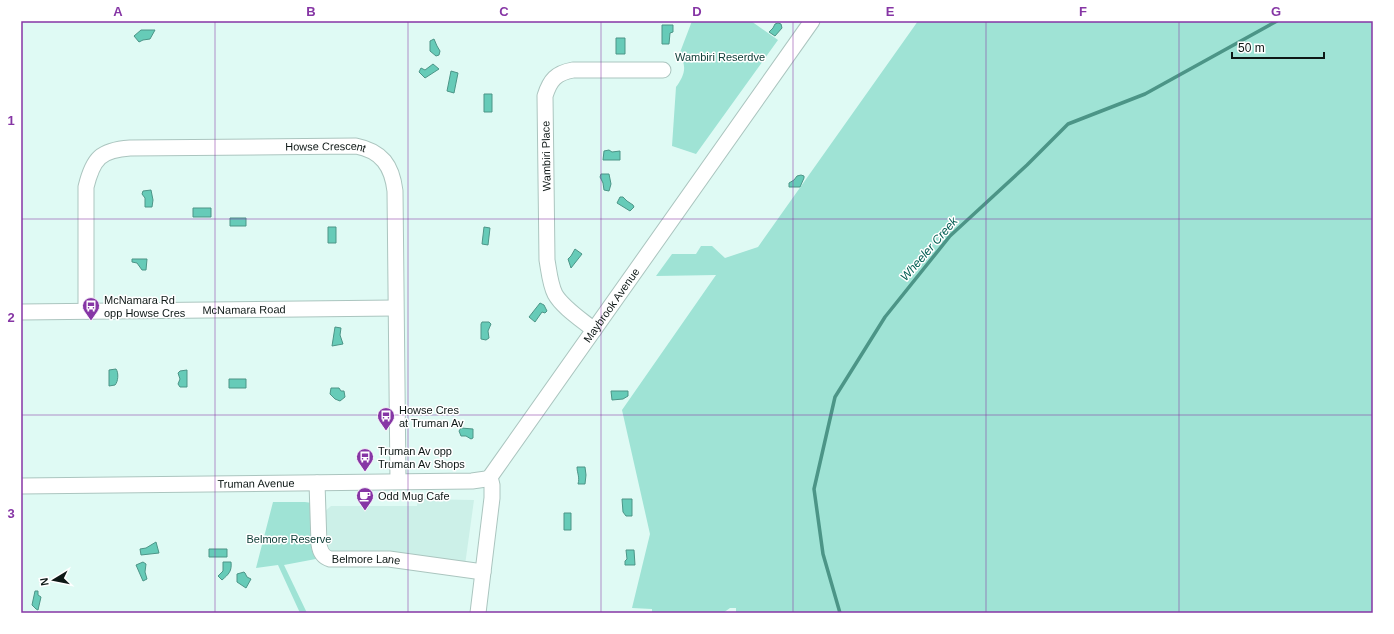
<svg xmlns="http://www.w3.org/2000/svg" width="1394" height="634" viewBox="0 0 1394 634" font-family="Helvetica,sans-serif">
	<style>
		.built { fill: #ccf0e8 }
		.green { fill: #9fe3d5 }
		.water { fill: #66cbb8; stroke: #4c9587 }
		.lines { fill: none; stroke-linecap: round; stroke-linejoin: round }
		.stream { stroke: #4c9587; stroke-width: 3.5 }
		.minor-casing { stroke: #abc5bf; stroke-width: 17 }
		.minor { stroke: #fff; stroke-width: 15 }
		.grid { fill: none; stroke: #8636a5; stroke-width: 1; stroke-opacity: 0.55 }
		.labels { text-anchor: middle; stroke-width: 3; stroke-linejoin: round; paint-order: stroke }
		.park-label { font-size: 11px; fill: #0b3b34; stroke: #fff }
		.street-label { font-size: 11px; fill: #0e1816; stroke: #fff }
		.poi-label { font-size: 11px; fill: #0e1816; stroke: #fff; text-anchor: start }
		.water-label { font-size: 12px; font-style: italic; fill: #025e52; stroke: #fff }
		.neatline { fill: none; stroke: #8636a5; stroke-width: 1.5 }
		.grid-label { font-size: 13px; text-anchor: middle; font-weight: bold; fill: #8636a5 }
	</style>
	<rect width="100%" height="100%" fill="#dffaf4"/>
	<path class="built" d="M418 499 474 500 465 565 333 555 325 551 322 514 331 506H417Z"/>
	<path class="green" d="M692 21H751L778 40 696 154 672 146 676 87C684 76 688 66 679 55Z
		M918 21H1373V613H736V608H730L723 613H652V609L632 608 650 534 622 410 716 275 656 276 672 254H696L701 246H712L725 258 758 247Z
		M273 502H305L312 503 321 558 284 565 307 613H300L278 565 256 568Z"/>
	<path class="water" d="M778 23 781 24 782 28 775 36 769 32 773 28 775 24Z
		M662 25H673V32L670 33 669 44H662Z
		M141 30H155L150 39 143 40 139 42 134 36Z
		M616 38H625V54H616Z
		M434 39 437 46 440 51 439 55 436 56 430 51V41Z
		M433 64 439 69 425 78 419 72 421 68 425 70Z
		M451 71 458 73 454 93 447 91Z
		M484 94H492V112H484Z
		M609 150 612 152 620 151V160H603L604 151Z
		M601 174H609L611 184 609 191 604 190 603 183 600 177Z
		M801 175 804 176V178L800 187H789V183L794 180 797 176Z
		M151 190 153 200 152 207H145V198L142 194 143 191Z
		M620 197H623L627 201 633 205 634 207 630 211 617 203Z
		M193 208H211V217H193Z
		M230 218H246V226H230Z
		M328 227H336V243H328Z
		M484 227 490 228 488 245 482 244Z
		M575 249 582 254 571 268 568 259 571 256Z
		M132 259H147L146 270H142L137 263 132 262Z
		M540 303 544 305 547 311 545 313 542 312 535 322 529 317Z
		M482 322H489L491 324 488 331 489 338 486 340 481 339V324Z
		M335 327 341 328 340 335 343 344 332 346Z
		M116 369C119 373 118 382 115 385L109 386V370Z
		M187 370V387H180L178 384 180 379 178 373 180 371Z
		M229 379H246V388H229Z
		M331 388H339L341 391H344L345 397 340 401 335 399 330 394Z
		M611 391H628V396L623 399 612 400Z
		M461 428 473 429V438L471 439 466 436H461L459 431Z
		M577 467H585L586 475 585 484H578C580 477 577 473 577 467Z
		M622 499H632V516H626L623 512Z
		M564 513H571V530H564Z
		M156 542 159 553 141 555 140 549 146 548Z
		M209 549H227V557H209Z
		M626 550H634L635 565H625V561L627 559Z
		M143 562 146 564 145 572 147 579 143 581 136 565Z
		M223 562H231C232 571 229 574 222 580L218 576 223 571Z
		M244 572 245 573 247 577 251 579 246 588 237 582V574Z
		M35 591H38V595L41 597 38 610 36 609 32 605Z"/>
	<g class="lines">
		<path class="stream" d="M840 613 823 554 814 489 835 397 885 317 950 236 1027 165 1068 124 1145 94 1277 21"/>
		<g class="minor-casing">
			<g id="minor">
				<path id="s1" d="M86 311V187C93 158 101 150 130 148L356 146C382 151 392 166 395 191L398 481"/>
				<path id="s2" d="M21 312 395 308"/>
				<path d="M594 330C582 320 562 307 555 294 550 284 549 271 547 260L545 96C550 80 556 73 573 70H663"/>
				<path id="s3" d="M317 483 319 544C320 552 323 557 330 559H389L483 572"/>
				<path id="s4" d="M21 486 472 481 486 479 490 477 812 21"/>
				<path d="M478 613 492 498V485L490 477"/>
			</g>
		</g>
		<use href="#minor" class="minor"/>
	</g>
	<path class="grid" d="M215 21V613M408 21V613M601 21V613M793 21V613M986 21V613M1179 21V613M21 219H1373M21 415H1373"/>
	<defs>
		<g id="bus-pin" transform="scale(0.9)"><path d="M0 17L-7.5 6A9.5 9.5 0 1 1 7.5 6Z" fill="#8636a5" stroke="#fff"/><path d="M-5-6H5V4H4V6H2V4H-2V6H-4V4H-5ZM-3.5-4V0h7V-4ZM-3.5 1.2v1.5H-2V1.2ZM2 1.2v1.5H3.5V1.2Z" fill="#fff"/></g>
		<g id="cafe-pin" transform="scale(0.9)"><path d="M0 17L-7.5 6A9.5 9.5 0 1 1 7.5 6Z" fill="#8636a5" stroke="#fff"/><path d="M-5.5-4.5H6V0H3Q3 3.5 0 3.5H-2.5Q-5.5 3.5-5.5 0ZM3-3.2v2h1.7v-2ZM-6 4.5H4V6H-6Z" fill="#fff"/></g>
	</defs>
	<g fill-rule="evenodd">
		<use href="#bus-pin" x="91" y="306"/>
		<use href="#bus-pin" x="386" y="416"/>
		<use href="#bus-pin" x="365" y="457"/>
		<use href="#cafe-pin" x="365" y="496"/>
	</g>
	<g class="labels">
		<g class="park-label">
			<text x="720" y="61">Wambiri Reserdve</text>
			<text x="289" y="543">Belmore Reserve</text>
		</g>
		<g class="street-label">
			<text dy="4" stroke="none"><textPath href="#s1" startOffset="385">Howse Crescent</textPath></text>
			<text transform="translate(546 156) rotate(-91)" y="4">Wambiri Place</text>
			<text dy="4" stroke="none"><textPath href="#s4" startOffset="680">Maybrook Avenue</textPath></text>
			<text dy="4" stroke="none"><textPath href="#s2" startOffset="223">McNamara Road</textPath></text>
			<text dy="4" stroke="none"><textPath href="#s4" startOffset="235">Truman Avenue</textPath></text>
			<text dy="4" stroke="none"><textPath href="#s3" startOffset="117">Belmore Lane</textPath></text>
		</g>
		<g class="poi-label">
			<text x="104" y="304">McNamara Rd<tspan x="104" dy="13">opp Howse Cres</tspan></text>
			<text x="399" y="414">Howse Cres<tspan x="399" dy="13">at Truman Av</tspan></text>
			<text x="378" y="455">Truman Av opp<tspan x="378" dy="13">Truman Av Shops</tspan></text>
			<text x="378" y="500">Odd Mug Cafe</text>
		</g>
		<g class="water-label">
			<text transform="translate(929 249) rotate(-49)" y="4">Wheeler Creek</text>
		</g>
	</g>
	<rect width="1394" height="634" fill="none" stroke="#ffffff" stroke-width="44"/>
	<g transform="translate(54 580) rotate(260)" stroke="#ffffff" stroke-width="3" paint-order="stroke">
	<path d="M0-3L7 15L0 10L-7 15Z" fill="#0e1816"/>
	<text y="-6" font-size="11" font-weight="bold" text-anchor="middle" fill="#0e1816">N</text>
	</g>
	<path d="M1232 52v6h92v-6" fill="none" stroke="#0e1816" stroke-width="2"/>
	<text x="1238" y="52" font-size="12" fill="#0e1816" stroke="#ffffff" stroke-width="3" paint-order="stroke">50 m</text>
	<rect x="22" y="22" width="1350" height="590" class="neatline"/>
	<g class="grid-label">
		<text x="118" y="16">A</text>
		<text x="311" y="16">B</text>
		<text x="504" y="16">C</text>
		<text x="697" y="16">D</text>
		<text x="890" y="16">E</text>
		<text x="1083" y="16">F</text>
		<text x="1276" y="16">G</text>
		<text x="11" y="125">1</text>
		<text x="11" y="322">2</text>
		<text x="11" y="518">3</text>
	</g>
</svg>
